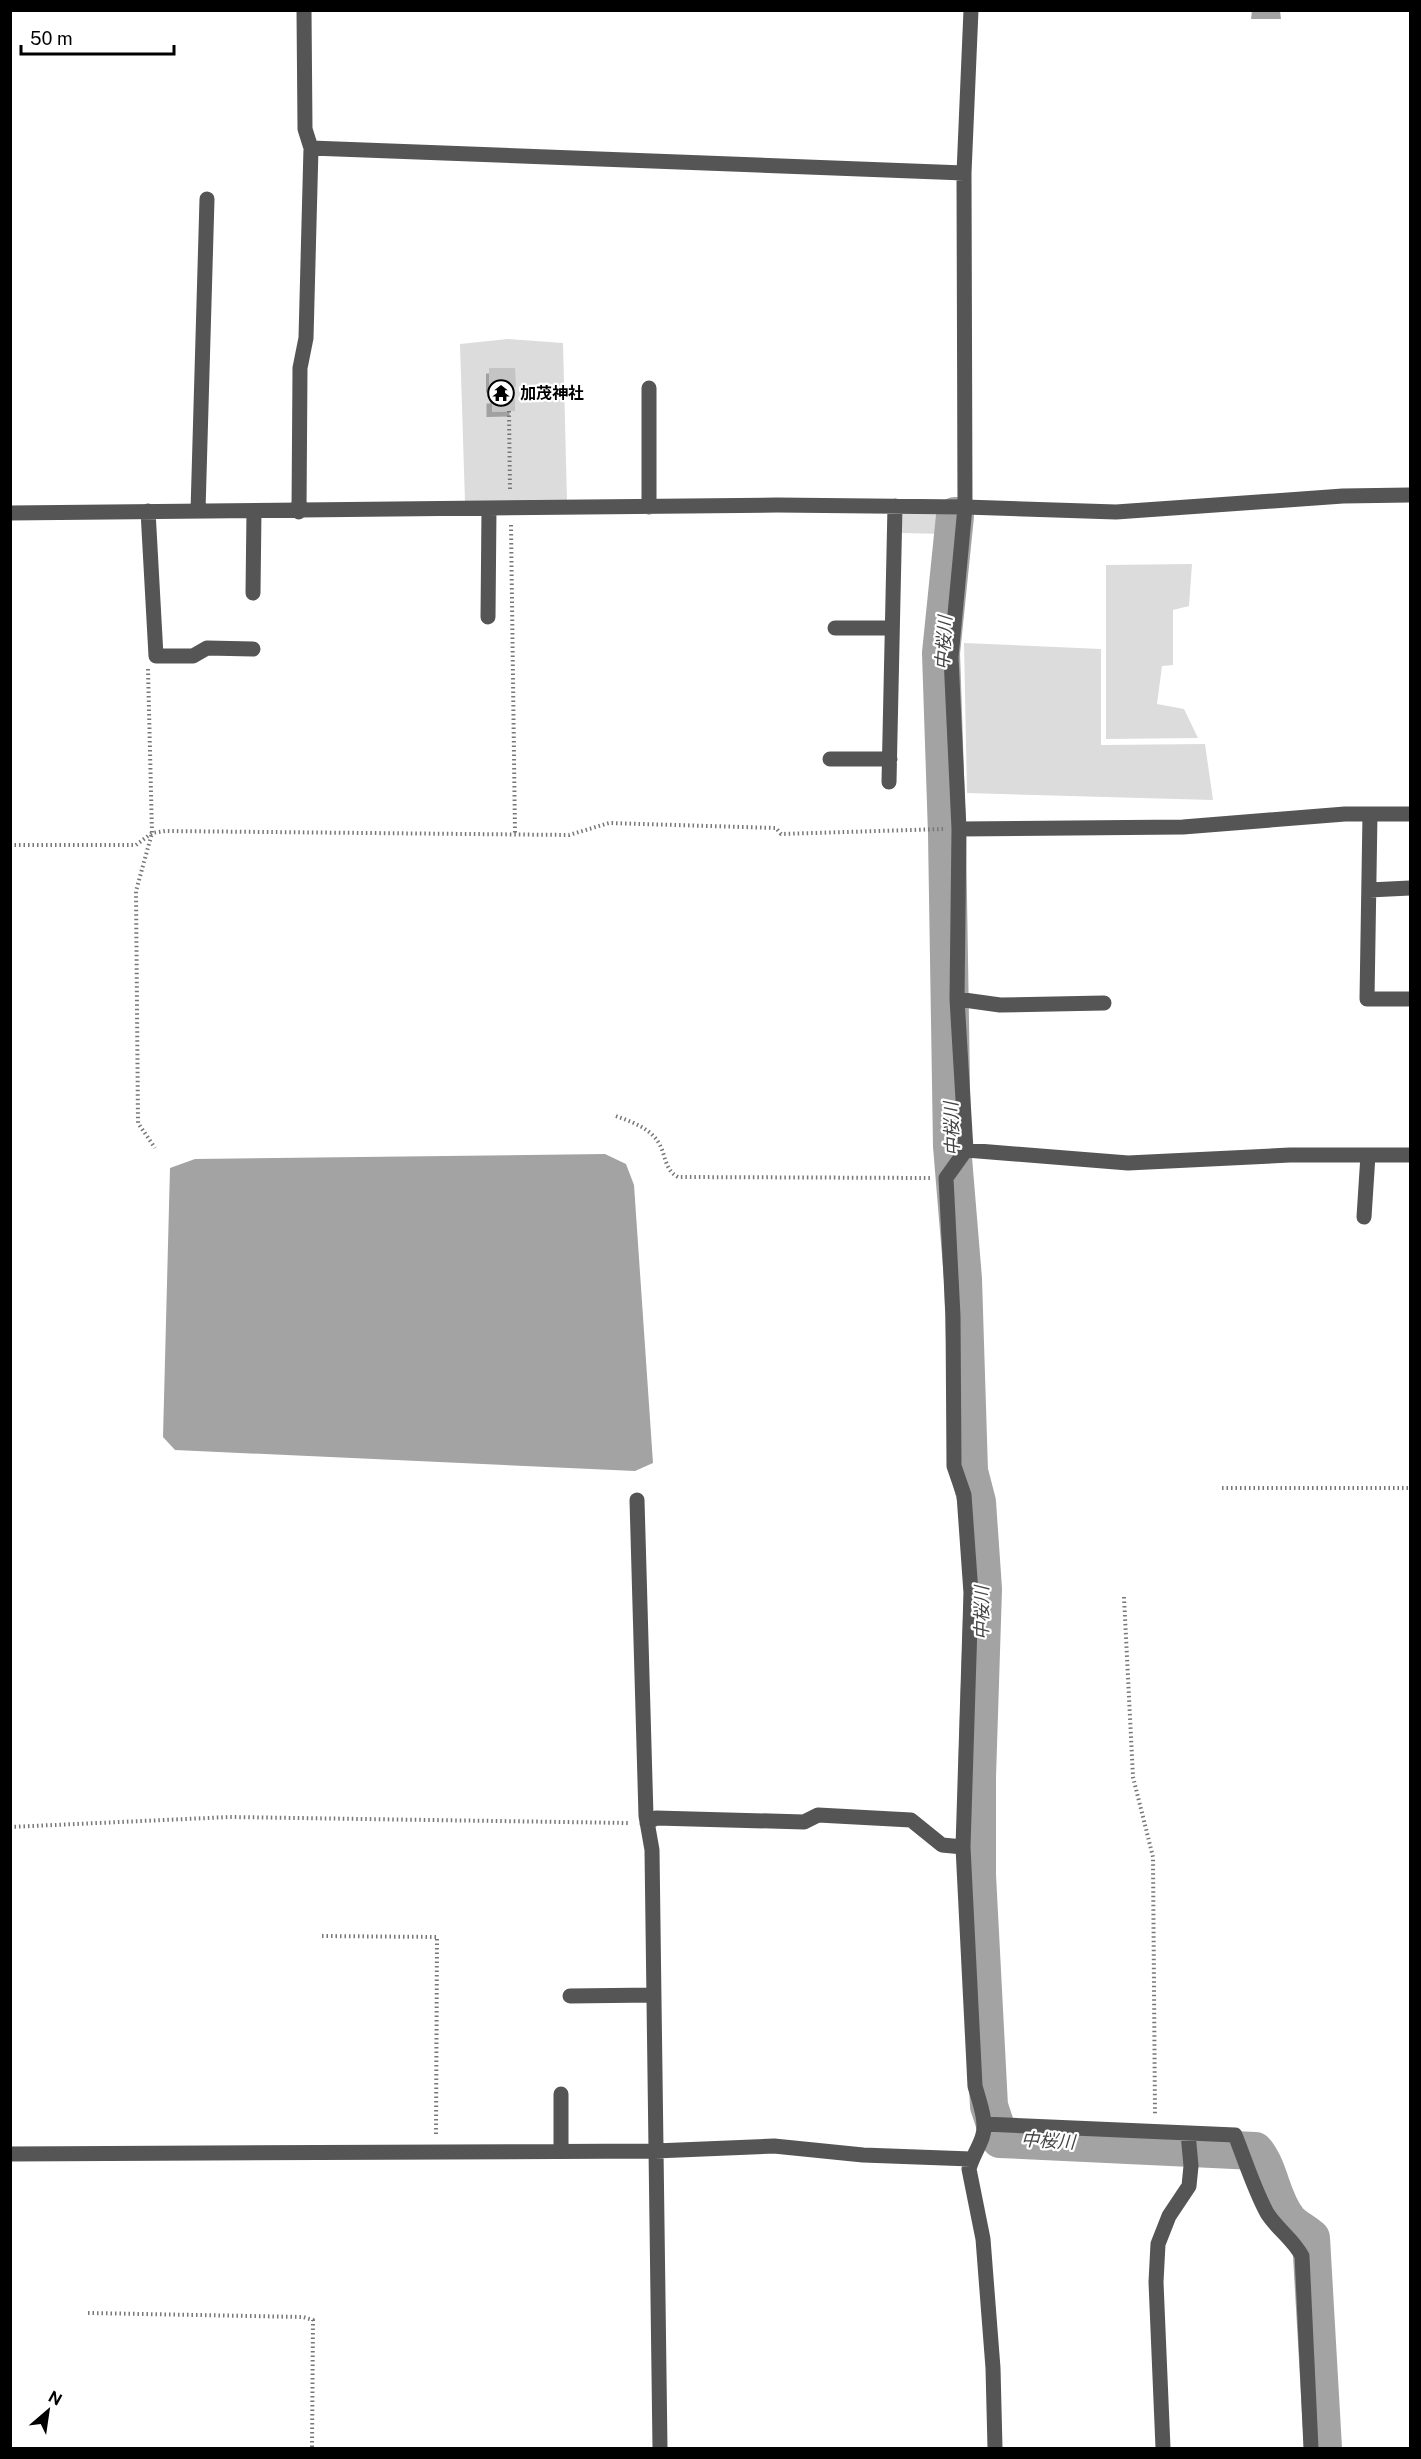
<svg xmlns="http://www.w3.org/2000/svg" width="1421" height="2459" viewBox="0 0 1421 2459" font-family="'Public Sans','Noto Sans JP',sans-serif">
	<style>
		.green { fill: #dcdcdc }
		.water { fill: #a3a3a3 }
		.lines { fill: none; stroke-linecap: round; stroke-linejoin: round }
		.river { stroke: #a3a3a3; stroke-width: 38 }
		.building { fill: #c4c4c4; filter: url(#shadow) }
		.path { stroke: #777; stroke-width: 4; stroke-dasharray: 1.5 3; stroke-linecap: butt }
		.minor { stroke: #555; stroke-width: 15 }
		.labels { text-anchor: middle; stroke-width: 4.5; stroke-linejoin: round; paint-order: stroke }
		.poi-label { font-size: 16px; font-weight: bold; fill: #000; stroke: #fff; text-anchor: start }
		.water-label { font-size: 18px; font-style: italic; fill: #444; stroke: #fff }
	</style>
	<defs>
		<filter id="shadow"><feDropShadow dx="-5.5" dy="5.5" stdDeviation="0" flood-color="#0004"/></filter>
	</defs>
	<rect width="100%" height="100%" fill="#fff"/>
	<path class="green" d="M508 339 563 343 567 501 465 502 460 344Z
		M901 511 948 513 946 534 901 533Z
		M1192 564 1189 606 1173 610V665L1162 666 1157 704 1184 709 1198 738 1106 739V565Z
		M964 643 1101 649V745L1205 744 1213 800 967 793Z"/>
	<path class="water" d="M1252 11H1280L1281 19H1251Z
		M605 1154 626 1164 634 1185 653 1463 635 1471 175 1450 163 1437 170 1168 195 1159Z"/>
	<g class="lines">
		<path class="river" d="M955 516 941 653 947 834 952 1146 963 1279 969 1471 977 1502 983 1589 977 1777V1875L989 2106 1000 2139 1255 2151C1271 2171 1271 2199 1288 2220 1294 2227 1304 2232 1311 2238L1323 2448"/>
	</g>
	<path class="building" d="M489 368H515L516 387 507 388V398H515V411L492 412V398H496L495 387H489Z"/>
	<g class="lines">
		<path class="path" d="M509 411 510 491
			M511 525 515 833
			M148 669 152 833 136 891 138 1123 155 1148
			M10 845H136L152 833 165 831 569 835 609 823 776 828 781 834 943 829
			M616 1116C632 1122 651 1128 660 1145 666 1157 665 1170 678 1177L931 1178
			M1222 1488H1410
			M1124 1597 1133 1777 1153 1857 1155 2115
			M10 1827 230 1817 630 1823
			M322 1936 437 1937 436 2137
			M88 2313 303 2317 313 2320 312 2448"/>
		<path class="minor" d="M971 10 964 173 965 507 951 657 959 829 957 999 966 1150 946 1178 953 1316 954 1466 964 1495 971 1593 963 1847 975 2086C979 2101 988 2123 982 2138 978 2149 972 2158 969 2169L983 2239 993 2368 995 2448
			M311 148 964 173
			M649 388V507
			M148 511 156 656H193L207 648 253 649
			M198 511 207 199
			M299 512 300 368 306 338 311 148 305 129 304 10
			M10 513 777 505 965 507 1116 512 1343 496 1410 495
			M253 593 254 511
			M488 617 489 509
			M835 628H892
			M830 759H890
			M889 782 895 506
			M1370 814 1367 999H1410
			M959 829 1183 827 1345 814H1410
			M1369 890 1410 888
			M957 999 1000 1005 1104 1003
			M966 1150 1128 1163 1290 1155H1410
			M1364 1217 1368 1155
			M637 1500 646 1816 652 1850 660 2448
			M647 1823 656 1818 804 1822 818 1815 911 1820 942 1845 963 1847
			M570 1996 654 1995
			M561 2094V2151
			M984 2124 1235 2135C1245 2160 1254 2189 1267 2213 1277 2229 1293 2239 1302 2256L1311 2448
			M10 2154 655 2151 774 2146 863 2155 971 2159
			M1163 2448 1156 2282 1158 2244 1169 2216 1189 2186 1191 2166 1188 2133"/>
	</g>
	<defs>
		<g id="temple-ring" transform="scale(1.35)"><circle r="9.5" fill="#fff" stroke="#000" stroke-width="1.5"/><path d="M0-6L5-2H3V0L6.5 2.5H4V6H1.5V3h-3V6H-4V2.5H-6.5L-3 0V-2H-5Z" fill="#000"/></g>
	</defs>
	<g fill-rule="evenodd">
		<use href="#temple-ring" x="501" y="393"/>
	</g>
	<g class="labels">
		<g class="poi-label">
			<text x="520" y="399">加茂神社</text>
		</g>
		<g class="water-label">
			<text transform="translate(944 643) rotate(-87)" y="6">中桜川</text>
			<text transform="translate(952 1129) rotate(-92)" y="6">中桜川</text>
			<text transform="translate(982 1613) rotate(-90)" y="6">中桜川</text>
			<text transform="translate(1048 2141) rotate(3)" y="6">中桜川</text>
		</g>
	</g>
	<rect width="1421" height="2459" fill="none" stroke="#000000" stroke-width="24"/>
	<g transform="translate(48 2411) rotate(29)" stroke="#ffffff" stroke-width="4.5" paint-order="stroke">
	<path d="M0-4.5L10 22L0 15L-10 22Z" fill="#000000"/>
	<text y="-9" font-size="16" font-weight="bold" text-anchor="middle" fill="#000000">N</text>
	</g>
	<path d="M21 45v9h153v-9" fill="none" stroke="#000000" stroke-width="3"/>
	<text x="30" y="45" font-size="18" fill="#000000" stroke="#ffffff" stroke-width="4.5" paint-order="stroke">50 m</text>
</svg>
